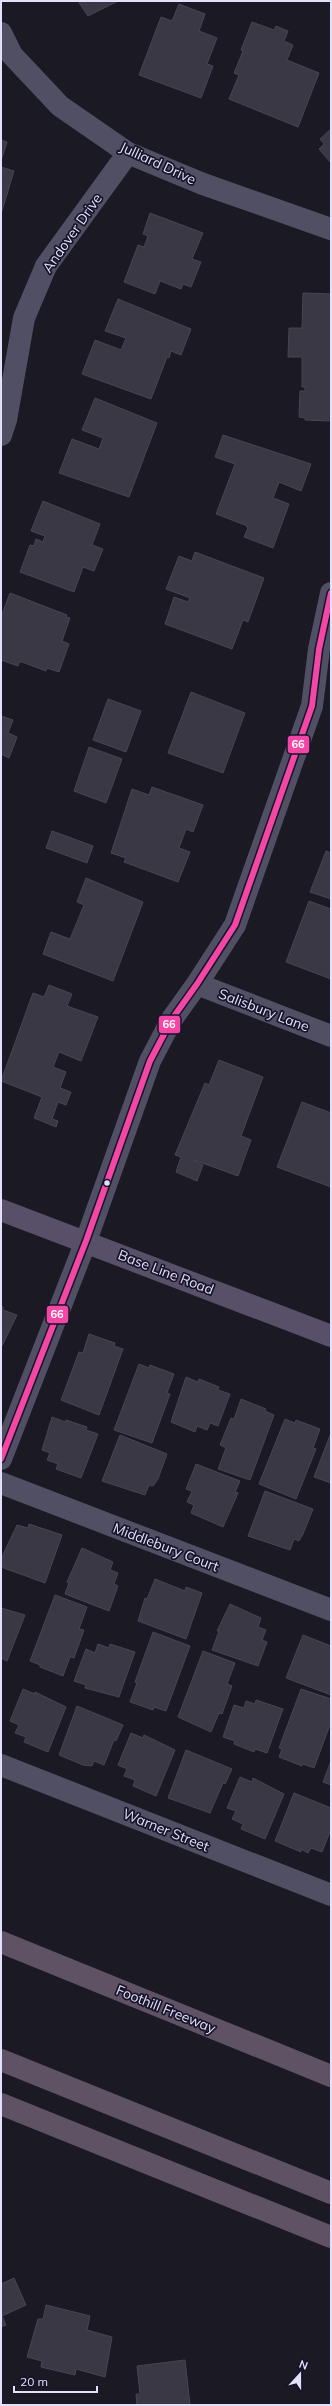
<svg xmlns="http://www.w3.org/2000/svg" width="332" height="2406" viewBox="0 0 332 2406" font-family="Mulish,sans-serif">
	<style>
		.building { fill: #3a3845; stroke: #474556 }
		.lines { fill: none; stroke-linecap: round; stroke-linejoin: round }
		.minor { stroke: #504f64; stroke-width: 22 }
		.major { stroke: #575068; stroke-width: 22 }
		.highway { stroke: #605265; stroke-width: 22 }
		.bus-1-casing { stroke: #171429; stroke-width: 9 }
		.bus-1 { stroke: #f346a5; stroke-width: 6 }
		.bus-dot { fill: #e2e0fb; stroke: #171429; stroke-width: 1.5 }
		.labels { text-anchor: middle; stroke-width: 3.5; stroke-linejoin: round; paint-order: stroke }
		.street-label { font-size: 14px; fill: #e2e0fb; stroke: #171429 }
		.line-badge { stroke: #171429; stroke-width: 1.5 }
		.badge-label { font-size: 11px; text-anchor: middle; font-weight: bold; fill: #fff }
	</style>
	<rect width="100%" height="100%" fill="#1a1924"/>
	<path class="building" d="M78 1H118L88 16Z
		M179 4 205 14 199 31 217 38 207 64 213 66 201 98 139 75 161 17 172 21Z
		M252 22 274 30 276 26 288 31 284 41 293 45 287 60 319 73 298 127 229 99 239 75 234 73 243 51 241 50Z
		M331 129V163L319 149 324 144 320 139Z
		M1 140 7 142 1 161Z
		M1 167 14 171 1 214Z
		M150 213 203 233 192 259 201 262 191 287 183 284 181 289 160 281 155 294 124 282 138 245 144 247 148 236 143 234Z
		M303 293 331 294V421L305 420V418L299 417 300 391H305V387H302V357H288L289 328H302Z
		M118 299 191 329 181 355 171 351 169 358 167 357 151 399 82 374 95 340 121 350 126 338 105 331Z
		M95 398 157 423 129 497 59 473 72 439 99 449 103 438 82 430Z
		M223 435 311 464 301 491 279 482 273 498 289 504 273 548 244 537 248 528 245 525 216 514 235 464 215 457Z
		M43 501 100 524 92 545 103 549 94 571 83 567 74 592 20 572 30 545 34 546 36 539 43 542 45 536 31 531Z
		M195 552 264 578 248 622 243 620 232 649 165 624 174 597 188 602 190 598 166 589 179 556 192 561Z
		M10 593 67 615 66 617 70 618 62 641 69 644 59 672 47 668 46 671 22 662H19L18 666 1 660V617Z
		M191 692 245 713 223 773 168 753Z
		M108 699 141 711 126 752 93 740Z
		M1 716 13 720 8 733 17 737 9 758 1 754Z
		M89 747 122 759 106 803 74 791Z
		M152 787 203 805 193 832 186 829 179 848 190 852 178 882 124 862 126 858 111 853 132 789 149 795Z
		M52 831 93 846 87 863 46 848Z
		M326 851 331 853V899L310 892Z
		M86 878 143 902 113 981 43 954 51 932 70 939 84 905 77 902Z
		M309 901 331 909V979L286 962Z
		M49 985 72 994 67 1006 98 1017 81 1061 59 1052 53 1067 66 1072 60 1088 71 1092 66 1105 58 1102 52 1119 58 1121 56 1127 34 1118 42 1097 1 1081 33 993 44 997Z
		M219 1060 263 1077 241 1136 251 1140 238 1176 194 1160V1161L203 1165 197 1181 176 1172 181 1157 175 1155 205 1083 209 1085Z
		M302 1102 331 1113V1187L277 1167Z
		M1 1307H3V1310L17 1315 2 1346Z
		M89 1334 115 1343 114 1346 123 1349 99 1415 61 1400 79 1352 83 1353Z
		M139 1364 149 1368 150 1365 174 1374 167 1393 170 1394 152 1443 114 1430Z
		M186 1377 198 1382 199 1379 219 1387 218 1390 230 1394 218 1426 210 1423 207 1430 197 1426 195 1432 171 1422Z
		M241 1399 266 1409 265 1411 274 1415 250 1480 218 1469 226 1448 220 1445 231 1418 234 1419Z
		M52 1417 65 1422 66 1420 87 1427 86 1430 98 1434 81 1478 56 1469 58 1464 47 1460 50 1453 42 1450Z
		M285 1419 295 1423 296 1420 320 1429 313 1448 316 1449 296 1499 259 1484Z
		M331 1433V1483L314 1477Z
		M120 1435 167 1454 158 1479 153 1486 149 1485 145 1495 102 1481Z
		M196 1464 240 1481 235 1492 238 1493 223 1527 191 1513 194 1505 187 1502 192 1491 186 1489Z
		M265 1491 313 1509 303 1534 299 1541 294 1539 290 1550 248 1536Z
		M29 1524 62 1535 45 1583 1 1567V1559L17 1525 28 1528Z
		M82 1548 113 1562 110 1570 118 1573 114 1584 118 1586 109 1611 65 1594 69 1583 67 1582Z
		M155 1579 185 1591 186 1587 202 1593 186 1639 138 1621 145 1598 147 1599Z
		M55 1595 87 1607 79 1629 84 1630 74 1658 70 1657 63 1676 40 1667V1665L30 1661Z
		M230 1604 261 1618 258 1627 266 1630 262 1640 267 1642 258 1666 212 1650 219 1631H217Z
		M1 1608 25 1615 7 1661 1 1658Z
		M153 1632 190 1646 166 1711 154 1707 153 1710 130 1702 137 1683 135 1682Z
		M303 1635 331 1646V1695L286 1678Z
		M98 1644 109 1648 110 1644 135 1652 119 1697 85 1688 86 1685 74 1681 86 1649 95 1653Z
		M203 1651 235 1663 227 1684 232 1686 222 1714 219 1713 211 1732 178 1717Z
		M23 1689 35 1694V1692L66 1707 48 1752 24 1742 26 1737 15 1733 19 1725 10 1721Z
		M301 1689 331 1699V1722L314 1768 303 1764 302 1766 279 1757 282 1749 279 1748Z
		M256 1700 283 1709 267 1753 255 1749 254 1752 234 1744 235 1741 223 1737 234 1705 244 1708 246 1701 255 1704Z
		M77 1706 123 1725 116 1741 114 1740 104 1765 94 1761 92 1766 83 1765 59 1755Z
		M131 1733 143 1738 144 1735 175 1750 156 1796 133 1786 135 1780 124 1776 127 1769 118 1765Z
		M186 1750 232 1769 225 1784 223 1783 210 1813 168 1798Z
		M331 1761V1785L323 1782Z
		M240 1777 252 1782 253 1778 284 1794 265 1839 241 1829 243 1824 232 1819 236 1811 227 1808Z
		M294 1793 331 1808V1829L322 1852 311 1848 308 1853 301 1849V1852L275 1841Z
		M14 2278 26 2305 2 2316 6 2325 1 2327V2284Z
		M46 2305 90 2316 87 2330 112 2337 105 2377 76 2369 75 2375 41 2367 42 2361 27 2357 38 2319H43Z
		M185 2360 190 2405H137L136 2394H140L137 2366Z"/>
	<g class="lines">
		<path class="minor" d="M1 33 12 55 60 106 128 153 203 184 331 229
			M1 435 6 420 24 318 46 266 128 153
			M197 984 331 1036
			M1 1459 86 1241 150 1061 172 1019 197 984 235 925 312 706 319 649 331 593
			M1 1483 331 1610
			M1 1765 331 1895"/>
		<path class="major" d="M1 1210 331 1336"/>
		<path class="highway" d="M1 1942 331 2076
			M1 2060 331 2193
			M1 2104 331 2237"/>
		<g class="bus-1-casing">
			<path id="bus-1" d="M1 1459 86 1241 150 1061 172 1019 197 984 235 925 312 706 319 649 331 593"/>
		</g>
		<use href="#bus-1" class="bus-1"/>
	</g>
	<circle class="bus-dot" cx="107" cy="1183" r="3.5"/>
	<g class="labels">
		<g class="street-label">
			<text transform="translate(158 163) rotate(25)" y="5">Julliard Drive</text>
			<text transform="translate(72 233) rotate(-55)" y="5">Andover Drive</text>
			<text transform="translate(264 1010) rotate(21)" y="5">Salisbury Lane</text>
			<text transform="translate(166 1272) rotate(21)" y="5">Base Line Road</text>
			<text transform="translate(166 1547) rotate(21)" y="5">Middlebury Court</text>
			<text transform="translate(166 1830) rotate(22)" y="5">Warner Street</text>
			<text transform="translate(166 2009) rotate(22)" y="5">Foothill Freeway</text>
		</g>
	</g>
	<g class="line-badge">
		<rect x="287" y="735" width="23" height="19" rx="4" fill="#f346a5"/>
		<rect x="158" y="1015" width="23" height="19" rx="4" fill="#f346a5"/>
		<rect x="46" y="1305" width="23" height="19" rx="4" fill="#f346a5"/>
	</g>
	<g class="badge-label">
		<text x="298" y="748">66</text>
		<text x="169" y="1028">66</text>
		<text x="57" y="1318">66</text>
	</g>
	<rect width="332" height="2406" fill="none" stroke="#e2e0fb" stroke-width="4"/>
	<g transform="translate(300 2374) rotate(21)" stroke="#171429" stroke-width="3" paint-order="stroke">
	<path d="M0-3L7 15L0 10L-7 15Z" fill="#e2e0fb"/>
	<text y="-6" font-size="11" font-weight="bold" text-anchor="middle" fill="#e2e0fb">N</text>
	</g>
	<path d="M14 2386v6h83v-6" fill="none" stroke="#e2e0fb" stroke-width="2"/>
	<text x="20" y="2386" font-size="12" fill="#e2e0fb" stroke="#171429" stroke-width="3" paint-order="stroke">20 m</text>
</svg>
